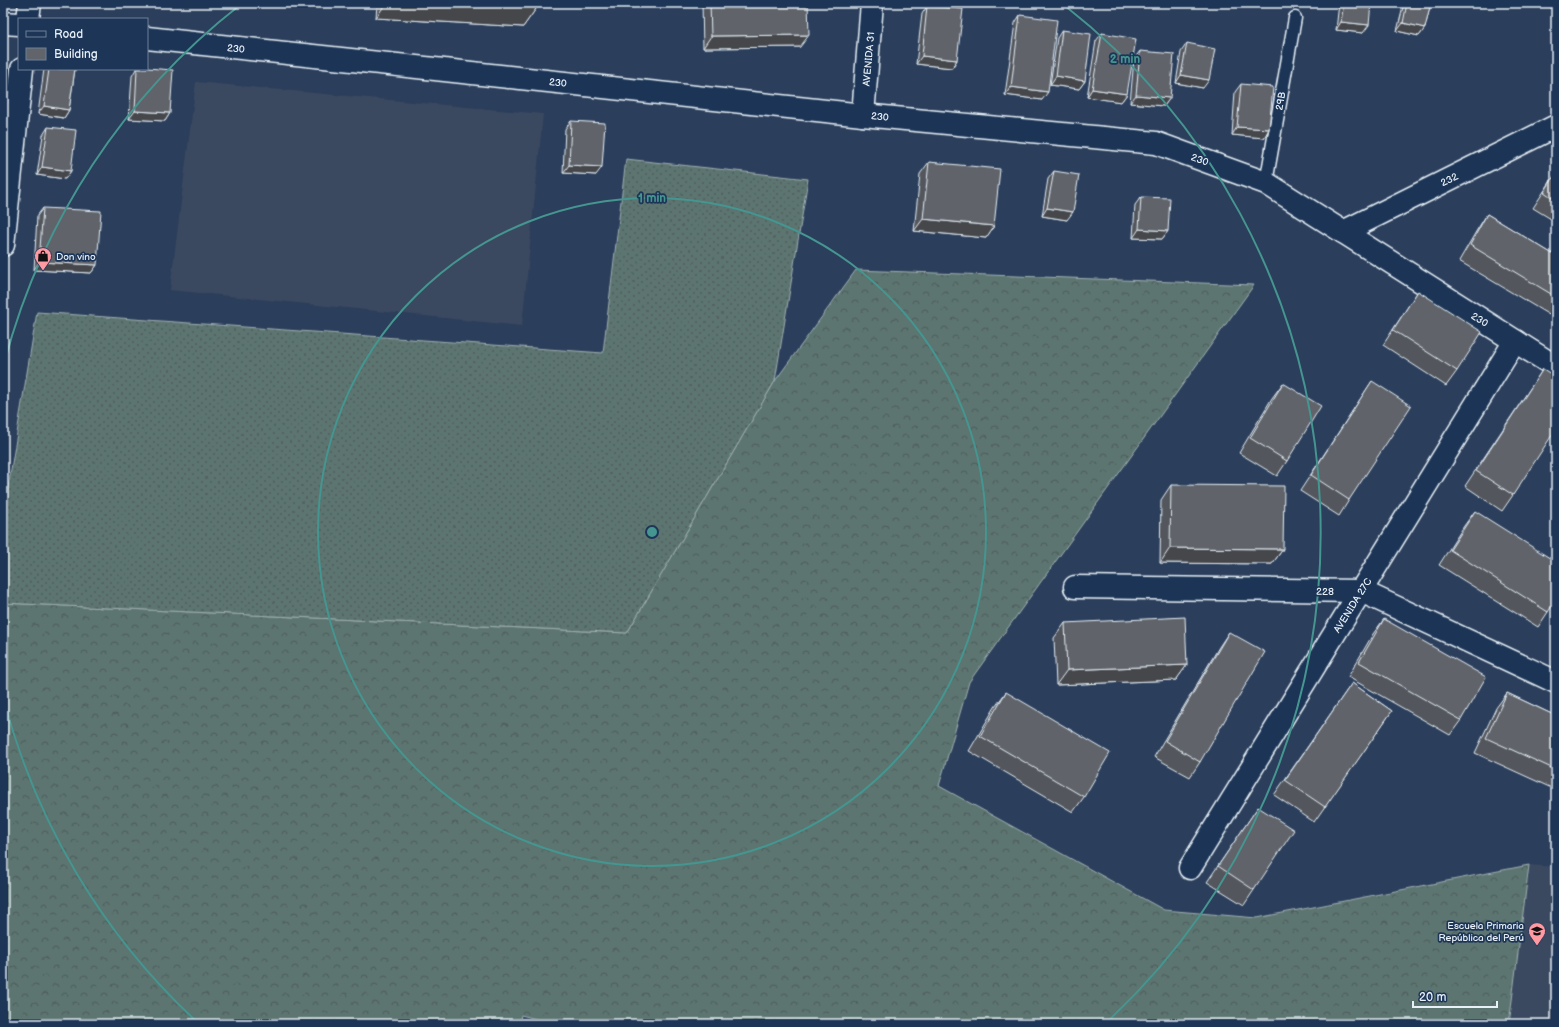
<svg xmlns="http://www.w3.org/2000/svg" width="1559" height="1027" viewBox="0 0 1559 1027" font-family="'Balsamiq Sans',sans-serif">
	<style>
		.built { fill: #3b4960 }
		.forest { fill: url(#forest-crowns); stroke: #a2b2b4 }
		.garden { fill: url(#garden-dots); stroke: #a2b2b4 }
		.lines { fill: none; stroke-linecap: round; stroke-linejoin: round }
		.lane-casing { stroke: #e8f1f8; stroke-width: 15 }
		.street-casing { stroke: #e8f1f8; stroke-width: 25 }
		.secondary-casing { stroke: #e8f1f8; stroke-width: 25 }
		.lane { stroke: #1d3557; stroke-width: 12 }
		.street { stroke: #1d3557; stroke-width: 22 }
		.secondary { stroke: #1d3557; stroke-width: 22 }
		.wall { fill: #53565c; stroke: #e8f1f8 }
		.shaded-wall { fill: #44464b; stroke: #e8f1f8 }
		.building { fill: #61646b; stroke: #e8f1f8 }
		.ring { fill: none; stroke: #459590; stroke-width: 2 }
		.labels { text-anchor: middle; stroke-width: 3.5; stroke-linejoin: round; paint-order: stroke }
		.street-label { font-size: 10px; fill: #e8f1f8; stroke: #1d3557 }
		.poi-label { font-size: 10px; fill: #e8f1f8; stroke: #1d3557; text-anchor: start }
		.centre { fill: #459590; stroke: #1d3557; stroke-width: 2 }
		.ring-label { font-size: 12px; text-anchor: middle; font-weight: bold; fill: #459590; stroke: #1d3557; stroke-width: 3.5; stroke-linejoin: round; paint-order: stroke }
	</style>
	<defs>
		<pattern id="forest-crowns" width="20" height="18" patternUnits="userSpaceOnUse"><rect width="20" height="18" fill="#5b7470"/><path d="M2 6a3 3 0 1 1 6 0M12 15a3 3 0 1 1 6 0" fill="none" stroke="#4f5c5b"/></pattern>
		<pattern id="garden-dots" width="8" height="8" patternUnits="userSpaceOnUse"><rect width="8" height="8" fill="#5b7470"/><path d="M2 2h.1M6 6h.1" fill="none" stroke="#4f5c5b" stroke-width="1.8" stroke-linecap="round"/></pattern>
	</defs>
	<rect width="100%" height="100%" fill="#2b3e5b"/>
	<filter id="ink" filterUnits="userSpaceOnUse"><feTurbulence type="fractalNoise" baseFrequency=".025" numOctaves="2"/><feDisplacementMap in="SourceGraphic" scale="8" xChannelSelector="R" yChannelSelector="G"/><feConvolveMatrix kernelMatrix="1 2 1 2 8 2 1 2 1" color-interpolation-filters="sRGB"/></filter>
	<g filter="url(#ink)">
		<path class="built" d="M196 82 543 114 522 326 170 290Z
			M1529 865 1556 867V1024H1508Z"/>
		<path class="forest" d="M856 270 1254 285 969 682 939 786 1164 910 1257 918 1529 865 1509 1024H555L521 1015 519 1024H3V603L627 633 775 381Z"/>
		<path class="garden" d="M626 159 808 179 775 381 627 633 3 603V518L37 312 603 353Z"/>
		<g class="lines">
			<g class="lane-casing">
				<path id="lane" d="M1266 183 1295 18"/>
			</g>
			<g class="street-casing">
				<path id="street" d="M863 115 872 3
					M1343 232 1556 126
					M1075 587 1361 591 1556 682
					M1190 868 1515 341"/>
			</g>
			<g class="secondary-casing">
				<path id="secondary" d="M28 19 30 3
					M3 23 19 24
					M147 38 863 115 1156 143 1266 183 1556 367
					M3 245 22 69"/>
			</g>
			<use href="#lane" class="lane"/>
			<use href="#street" class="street"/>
			<use href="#secondary" class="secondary"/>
		</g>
		<path class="wall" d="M377 3H538V6L523 27 376 18Z
			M702 3H808L800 47 703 48Z
			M1339 3H1371L1363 33 1336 30Z
			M1404 3H1431L1425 28 1419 36 1397 31Z
			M927 6 957 60 952 68 916 64 922 14Z
			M1020 15 1042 100 1005 95 1015 23Z
			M1062 30 1085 81 1079 89 1050 85 1057 38Z
			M1102 33 1127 94 1121 102 1087 97 1096 41Z
			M1187 43 1203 88 1176 83 1181 52Z
			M1140 51 1170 98 1164 106 1130 103 1134 59Z
			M44 69H75L69 110 64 118 38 114Z
			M136 69H147L170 113 165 121 129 119 132 76Z
			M1241 84 1269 129 1264 138 1232 135 1235 92Z
			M571 121 596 175 563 173 565 129Z
			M48 127 71 171 65 179 37 175 43 135Z
			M929 162 994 226 986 238 914 231 920 174Z
			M1054 171 1067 220 1042 216 1048 179Z
			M1556 173V222L1533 208Z
			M1141 197 1168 231 1162 239 1133 238 1135 205Z
			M43 208 97 265 91 273 34 270 37 216Z
			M1487 214 1556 256V319L1459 261 1477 230Z
			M1418 291 1457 371 1446 386 1383 345Z
			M1543 369 1513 495 1502 511 1465 486Z
			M1372 381 1349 500 1339 516 1300 491Z
			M1283 383 1287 461 1277 476 1239 453 1272 398Z
			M1171 485 1283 549 1272 564 1160 563 1161 500Z
			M1475 511 1548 612 1538 627 1439 565 1464 526Z
			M1384 619 1461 720 1450 735 1348 677 1373 634Z
			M1065 623 1187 665 1176 680 1056 685 1054 638Z
			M1229 632 1200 762 1190 777 1154 757 1219 647Z
			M1352 683 1392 711 1314 822 1274 795Z
			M1006 692 1084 797 1073 812 969 751 995 707Z
			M1507 693 1556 716V790L1475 753 1496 708Z
			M1258 807 1254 890 1244 905 1207 882Z"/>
		<path class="shaded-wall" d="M386 3H486L538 6 523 27 376 18Z
			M1341 22 1369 25 1363 33 1336 30Z
			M1403 23 1425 28 1419 36 1397 31Z
			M809 35 800 47 703 48 711 36Z
			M922 56 957 60 952 68 916 64Z
			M1181 75 1209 80 1203 88 1176 83Z
			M1056 76 1085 81 1079 89 1050 85Z
			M1011 87 1048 92 1042 100 1005 95Z
			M1092 89 1127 94 1121 102 1087 97Z
			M1136 95 1170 98 1164 106 1130 103Z
			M44 106 69 110 64 118 38 114Z
			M135 111 170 113 165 121 129 119Z
			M1237 127 1269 129 1264 138 1232 135Z
			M569 165 602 167 596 175 563 173Z
			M42 167 71 171 65 179 37 175Z
			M1047 208 1073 212 1067 220 1042 216Z
			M923 219 994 226 986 238 914 231Z
			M1139 229 1168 231 1162 239 1133 238Z
			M39 262 97 265 91 273 34 270Z
			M1170 548 1283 549 1272 564 1160 563Z
			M1187 665 1176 680 1056 685 1067 670Z"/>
		<path class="building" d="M486 3H538V6Z
			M710 3H808L809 35 711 36Z
			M1344 3H1371L1369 25 1341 22Z
			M1407 3H1431L1425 28 1403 23Z
			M927 6 963 9 957 60 922 56Z
			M1020 15 1057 20 1048 92 1011 87Z
			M1062 30 1091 34 1085 81 1056 76Z
			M1102 33 1136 39 1127 94 1092 89Z
			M1187 43 1215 49 1209 80 1181 75Z
			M1140 51 1174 54 1170 98 1136 95Z
			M147 68 173 70 170 113 135 111 137 69H147Z
			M49 69H75L69 110 44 106Z
			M1241 84 1273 87 1269 129 1237 127Z
			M571 121 605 123 602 167 569 165Z
			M48 127 76 130 71 171 42 167Z
			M929 162 1000 169 994 226 923 219Z
			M1054 171 1079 175 1073 212 1047 208Z
			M1556 174V200L1544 192Z
			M1141 197 1170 198 1168 231 1139 229Z
			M43 208 101 211 97 265 39 262Z
			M1487 214 1556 256V297L1470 245Z
			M1418 291 1482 332 1457 371 1393 330Z
			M1543 369 1556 377V429L1513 495 1476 471Z
			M1372 381 1411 406 1349 500 1311 475Z
			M1283 383 1321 406 1287 461 1250 438Z
			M1171 485 1284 486 1283 549 1170 548Z
			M1475 511 1556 562V600L1548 612 1450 550Z
			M1185 617 1187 665 1067 670 1065 623Z
			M1384 619 1486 677 1461 720 1359 662Z
			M1229 632 1265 652 1200 762 1165 741Z
			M1352 683 1392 711 1325 807 1285 780Z
			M1006 692 1110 753 1084 797 980 736Z
			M1507 693 1556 716V770L1486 738Z
			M1258 807 1294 830 1254 890 1218 866Z"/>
	</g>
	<g class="ring">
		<circle cx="652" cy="532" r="334"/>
		<path d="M196 1021A669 669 0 0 1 4 700M4 364A669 669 0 0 1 240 5M1064 5A669 669 0 0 1 1108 1021"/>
	</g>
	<defs>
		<g id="shop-pin" transform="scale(0.9)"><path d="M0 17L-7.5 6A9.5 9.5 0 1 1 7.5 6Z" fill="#ff9aa2" stroke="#1d3557"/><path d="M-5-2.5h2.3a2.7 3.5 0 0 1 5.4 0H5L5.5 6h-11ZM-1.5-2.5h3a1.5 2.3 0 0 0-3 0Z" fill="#111"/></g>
		<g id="school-pin" transform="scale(0.9)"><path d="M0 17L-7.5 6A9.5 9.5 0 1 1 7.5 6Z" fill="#ff9aa2" stroke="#1d3557"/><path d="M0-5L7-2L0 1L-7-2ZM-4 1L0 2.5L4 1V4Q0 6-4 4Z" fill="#111"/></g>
	</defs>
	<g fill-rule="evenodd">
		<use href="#shop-pin" x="43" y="256"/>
		<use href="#school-pin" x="1537" y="931"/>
	</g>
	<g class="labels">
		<g class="street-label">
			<text transform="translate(236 48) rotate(6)" y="4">230</text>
			<text transform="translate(868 59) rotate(-85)" y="4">AVENIDA 31</text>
			<text transform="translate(558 82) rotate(6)" y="4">230</text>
			<text transform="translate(1280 101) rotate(-80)" y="4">29B</text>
			<text transform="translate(880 116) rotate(6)" y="4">230</text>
			<text transform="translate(1200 159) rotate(20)" y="4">230</text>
			<text transform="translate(1449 179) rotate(-26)" y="4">232</text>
			<text transform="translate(1480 319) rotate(32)" y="4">230</text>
			<text transform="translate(1325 591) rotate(1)" y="4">228</text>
			<text transform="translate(1352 605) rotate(-58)" y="4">AVENIDA 27C</text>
		</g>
		<g class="poi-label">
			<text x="56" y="260">Don vino</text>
			<text x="1524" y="929" text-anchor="end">Escuela Primaria<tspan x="1524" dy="12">República del Perú</tspan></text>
		</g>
	</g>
	<circle cx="652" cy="532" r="6" class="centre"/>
	<g class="ring-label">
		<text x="1125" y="63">2 min</text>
		<text x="652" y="202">1 min</text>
	</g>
	<rect width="1559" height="1027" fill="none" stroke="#1d3557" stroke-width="16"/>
	<rect x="8" y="8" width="1543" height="1011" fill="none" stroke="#e8f1f8" stroke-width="1.5" filter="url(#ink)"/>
	<rect x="18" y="18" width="130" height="52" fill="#1d3557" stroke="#6e8097"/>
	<rect x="26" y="31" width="20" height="6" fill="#1d3557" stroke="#6e8097"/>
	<text x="54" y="38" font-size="12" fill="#e8f1f8">Road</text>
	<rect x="26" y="48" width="20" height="12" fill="#61646b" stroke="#6e8097"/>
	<text x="54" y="58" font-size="12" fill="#e8f1f8">Building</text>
	<path d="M1413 1001v6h84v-6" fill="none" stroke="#e8f1f8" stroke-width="2"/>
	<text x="1419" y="1001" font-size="12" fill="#e8f1f8" stroke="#1d3557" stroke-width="3" paint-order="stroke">20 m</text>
</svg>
